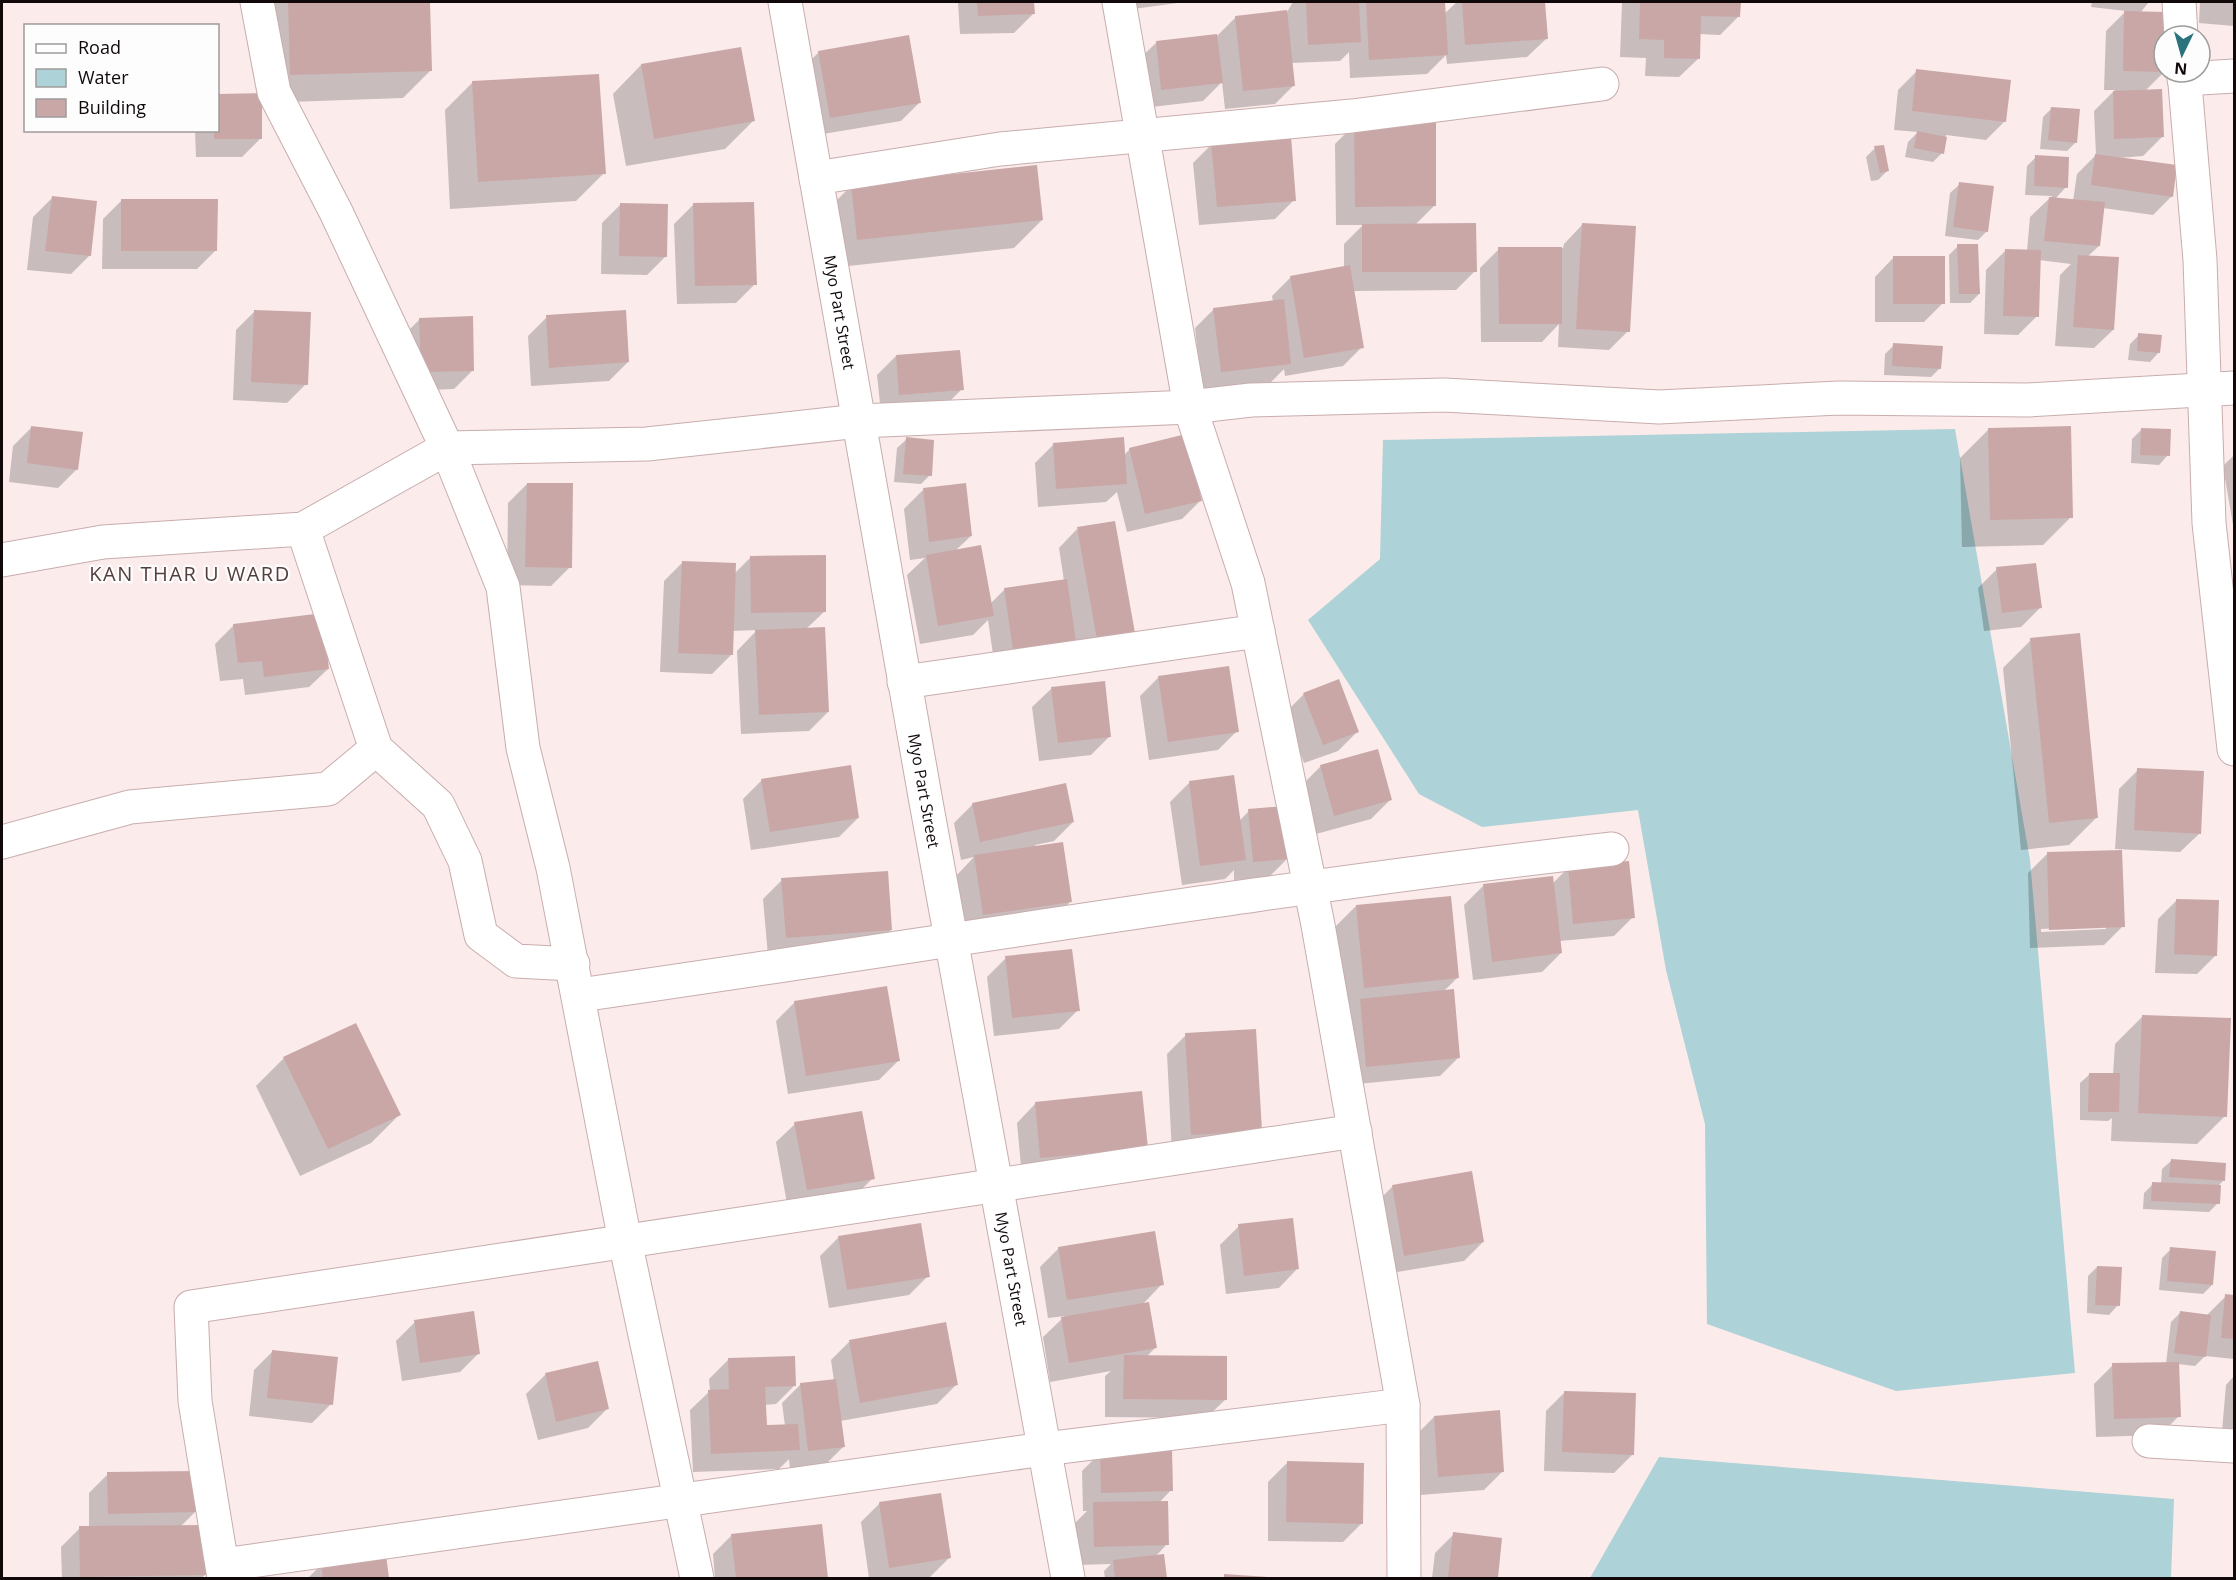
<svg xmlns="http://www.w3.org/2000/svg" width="2236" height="1580" viewBox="0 0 2236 1580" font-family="'Open Sans',sans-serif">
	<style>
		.water { fill: #add2d7 }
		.shadow { fill: #0003; fill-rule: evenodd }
		.building { fill: #c9a7a7 }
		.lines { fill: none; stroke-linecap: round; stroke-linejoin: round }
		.minor-casing { stroke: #c8adad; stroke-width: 35 }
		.minor { stroke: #fff; stroke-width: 33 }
		.labels { text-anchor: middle; stroke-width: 4.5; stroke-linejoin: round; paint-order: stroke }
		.street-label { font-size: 16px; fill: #110909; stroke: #fdfdfd }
		.quarter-label { font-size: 20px; letter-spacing: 1.5px; fill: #533d3d; stroke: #fdfdfd }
	</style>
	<rect width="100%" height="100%" fill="#fcebeb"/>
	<path class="water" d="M1955 429 2030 860 2075 1373 1896 1391 1707 1324 1705 1124 1666 970 1638 810 1482 827 1419 794 1308 620 1380 559 1383 440Z
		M1659 1457 2174 1499 2171 1578H1590Z"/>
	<path class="shadow" d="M259 2H429L431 70 403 98 261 103V138L242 157H196L195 130H218V95H262Z
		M958 2H1033V14L1014 33 960 34Z
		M1125 2H1185L1126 10Z
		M1293 2H1443L1444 14 1457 2H1543L1546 39 1527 57 1447 64 1446 55 1427 74 1350 78 1349 52 1340 61 1291 63 1294 85 1275 104 1225 109 1222 82 1203 101 1143 108 1137 61 1156 43 1216 37 1236 17 1287 12Z
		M1622 2H1739V16L1720 35 1699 34 1698 59 1679 77 1645 76 1646 58 1620 57Z
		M2092 2H2149L2140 13 2164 72 2145 91 2162 137 2143 156 2118 158 2172 196 2153 215 2103 208 2099 246 2087 257 2113 330 2094 348 2055 346 2060 275 2071 264 2039 260 2037 316 2018 335 1984 334 1986 270 2005 251H2027L2030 217 2052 196 2025 195 2027 166 2036 157 2066 187 2055 199 2073 201 2077 174 2096 155 2094 111 2115 90H2104L2106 31 2126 11 2091 7Z
		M2200 2H2234V26L2199 23Z
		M819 52 920 102 901 121 811 136 800 71Z
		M641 65 753 121 725 149 626 166 613 94Z
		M1917 71 2005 121 1986 140 1946 135 1942 153 1933 162 1905 157 1908 142 1918 132 1894 130 1898 90Z
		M473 82 604 173 576 201 450 209 445 110Z
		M2052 108 2076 142 2067 151 2040 149 2043 117Z
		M1354 125 1434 206 1415 225 1475 271 1456 290 1353 291 1362 347 1343 366 1285 376 1284 369 1271 382 1202 390 1195 328 1214 309 1273 302 1272 296 1291 277 1344 268V244L1363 225H1336L1335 144Z
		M1212 144 1294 200 1275 219 1199 225 1193 163Z
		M1875 148 1887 171 1878 180 1871 181 1866 157Z
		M1960 184 1987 231 1978 240 1945 236 1950 193Z
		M851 186 1042 220 1014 248 830 268 823 214Z
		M52 198 90 255 71 274 27 270 33 217Z
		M122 200 216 250 197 269H102L103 219Z
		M621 204 666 256 647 275 601 274 602 223Z
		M693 205 755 284 736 303 677 304 674 224Z
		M1582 225 1628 331 1609 350 1558 347 1559 324 1542 342H1481L1480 268 1499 249 1563 248 1564 244Z
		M1958 246 1979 294 1970 303H1950L1949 255Z
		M1893 258 1943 303 1924 322H1875V277Z
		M254 312 306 384 287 403 233 400 236 330Z
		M547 317 628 362 609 381 531 386 528 336Z
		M420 319 473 370 454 389 402 391 401 338Z
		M2139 335 2159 352 2150 362 2128 360 2130 344Z
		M1894 345 1940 368 1931 377 1884 375 1885 354Z
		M896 356 962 389 943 408 881 413 877 375Z
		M32 427 77 469 58 488 9 482 13 446Z
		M1988 430 2071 517 2043 545 1962 547 1960 458Z
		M2141 430 2168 455 2159 465 2131 463 2132 439Z
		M907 439 930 475 921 484 894 482 897 448Z
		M1054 444 1124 455 1130 449 1201 500 1182 519 1127 532 1117 492 1106 502 1038 507 1035 463Z
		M2234 455V531L2223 466Z
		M527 484 570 567 551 586 507 585 508 503Z
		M923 490 971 536 955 551 990 604 1005 589 1064 581 1059 548 1077 529 1134 633 995 668 988 620 973 635 920 644 907 575 925 558 910 560 904 509Z
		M751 557 825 611 806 629 828 712 809 731 741 734 737 651 757 630 732 631 731 655 712 674 660 672 664 581 683 562 734 574Z
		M1997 569 2040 608 2021 627 1984 631 1978 588Z
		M234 625 328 669 309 687 245 695 243 679 220 681 215 644Z
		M2031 640 2097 817 2069 845 2021 850 2003 668Z
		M1159 677 1237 731 1218 750 1149 760 1140 696Z
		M1051 689 1110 736 1091 755 1039 761 1032 707Z
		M1304 694 1357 732 1338 751 1304 763 1285 713Z
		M1321 766 1390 800 1371 819 1316 834 1302 785Z
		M2138 770 2199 834 2180 852 2115 849 2119 789Z
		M762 780 858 818 839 837 751 850 743 799Z
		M1189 783 1239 821 1249 811 1287 859 1268 878 1234 880V870L1225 879 1182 885 1170 802Z
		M973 804 1073 822 1054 841 1035 845 1070 902 1051 921 965 933 956 876 974 857 961 860 954 823Z
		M2047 854 2123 926 2104 945 2030 948 2028 873ZM2106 926V929L2041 932V929Z
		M1568 868 1633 917 1614 936 1560 941 1561 953 1542 972 1473 980 1464 905 1483 886 1553 883Z
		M782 880 891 930 872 949 768 956 763 899Z
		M2177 900 2216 955 2197 974 2155 973 2158 919Z
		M1356 906 1458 977 1443 992 1459 1057 1440 1076 1347 1085 1328 934Z
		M1006 958 1078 1010 1059 1029 994 1036 987 977Z
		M795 1002 898 1061 879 1080 788 1094 776 1021Z
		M2143 1016 2225 1116 2197 1144 2111 1141 2112 1118 2108 1121 2080 1120V1083L2090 1074 2113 1075 2115 1044Z
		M1186 1035 1261 1131 1172 1154 1167 1054Z
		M284 1058 399 1115 371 1143 300 1176 256 1086Z
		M1141 1093 1128 1166 1022 1177 1017 1123 1035 1104Z
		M795 1124 873 1178 854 1197 788 1209 776 1142Z
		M2172 1160 2223 1181 2219 1185 2218 1203 2209 1212 2143 1209 2144 1193 2153 1184H2161L2162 1169Z
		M1393 1186 1483 1242 1464 1261 1385 1274 1374 1205Z
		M1239 1226 1297 1269 1279 1288 1226 1294 1220 1245Z
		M839 1237 928 1276 909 1295 829 1308 820 1256Z
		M1059 1248 1162 1284 1142 1305 1156 1347 1146 1357 1225 1400 1206 1418 1105 1417V1376L1111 1371 1050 1382 1043 1337 1065 1316 1048 1318 1040 1267Z
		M2171 1249 2212 1285 2203 1294 2159 1290 2162 1258Z
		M2097 1267 2118 1305 2109 1315 2087 1313 2088 1276Z
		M2226 1296 2234 1297V1359L2205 1356 2195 1366 2178 1364 2179 1416 2160 1435 2096 1437 2094 1384 2113 1365 2166 1364 2171 1322 2180 1313 2207 1315Z
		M415 1322 479 1353 460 1372 402 1381 396 1341Z
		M849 1342 956 1385 937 1404 840 1421 844 1446 825 1465 790 1469 789 1459 779 1469 693 1472 690 1410 710 1391 709 1379 728 1360 795 1385 776 1404 764 1405 765 1427 785 1426 782 1403 801 1384 834 1381 831 1360Z
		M273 1351 331 1404 312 1423 249 1416 254 1370Z
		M597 1363 607 1409 588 1428 538 1440 526 1394 545 1375Z
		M2234 1376V1432L2222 1431 2226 1385Z
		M1565 1392 1633 1454 1614 1473 1544 1471 1546 1411Z
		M1434 1417 1503 1471 1484 1490 1420 1495 1415 1436Z
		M1101 1452 1171 1490 1159 1503 1167 1544 1155 1557 1162 1556 1165 1578H1105L1104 1571 1111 1564 1075 1565V1523L1087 1511H1083L1082 1471Z
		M1287 1463 1362 1523 1343 1542 1268 1541V1482Z
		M108 1474 195 1512 180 1527 205 1575 201 1578H62L61 1547 80 1528H89V1493Z
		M880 1503 949 1558 930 1577 869 1578 861 1522Z
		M821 1526 827 1578H715L713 1554 732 1535Z
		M1454 1534 1501 1539 1496 1578H1432L1435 1553Z
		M385 1557 388 1578H308L322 1564Z
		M1225 1576 1273 1578H1222Z"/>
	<path class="building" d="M288 2H430L432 71 290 75Z
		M977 2H1034L1035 14 978 16Z
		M1306 2H1359L1361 42 1308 45Z
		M1366 2H1445L1448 55 1369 60Z
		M1462 2H1545L1548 39 1465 45Z
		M1640 2H1741L1740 17 1701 16 1700 59 1664 58V40L1639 39Z
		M1287 10 1295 86 1243 91 1235 16Z
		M2124 11 2167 12 2164 72 2123 71Z
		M1217 34 1223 83 1161 90 1156 41Z
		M909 35 921 103 830 118 818 51Z
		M741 47 755 121 654 139 641 64Z
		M1916 69 2011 80 2006 122 1912 111Z
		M599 74 606 174 478 182 472 81Z
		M2162 89 2164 137 2114 139 2113 91Z
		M262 93V139H214V130H218V94Z
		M2051 107 2080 109 2077 143 2048 140Z
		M1436 123V206L1355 207 1354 124Z
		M1917 131 1947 137 1944 154 1914 148Z
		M1291 136 1296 201 1217 207 1211 143Z
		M1884 145 1889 171 1880 173 1874 146Z
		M2095 154 2177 165 2173 197 2091 185Z
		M2035 155 2069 157 2068 188 2034 186Z
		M1037 165 1043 220 857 240 851 185Z
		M1959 182 1994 186 1988 232 1953 227Z
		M52 196 97 201 91 256 45 251Z
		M2049 197 2105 202 2100 246 2044 241Z
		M121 199H218L217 251H121Z
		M754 202 757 285 695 286 693 203Z
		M620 203 668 204 667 257 619 256Z
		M1476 223 1477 272H1362V224Z
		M1582 223 1636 226 1630 332 1576 329Z
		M1957 244H1978L1980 294H1959Z
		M1498 247H1562V324H1499Z
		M2005 249 2041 250 2039 317 2003 316Z
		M2078 255 2119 257 2114 330 2073 327Z
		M1893 256H1945V304H1893Z
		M1350 265 1364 348 1304 358 1290 276Z
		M1284 299 1291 364 1221 372 1213 308Z
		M254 310 311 312 308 385 251 382Z
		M626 310 629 362 549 368 546 315Z
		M473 316 474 371 421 372 419 318Z
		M2138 333 2162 335 2160 353 2137 351Z
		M1893 343 1943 346 1941 369 1892 366Z
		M960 350 964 390 899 395 896 355Z
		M31 426 83 432 78 470 27 463Z
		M2071 426 2073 518 1990 520 1988 428Z
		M2141 428 2171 429 2170 456 2140 455Z
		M1186 434 1202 501 1145 514 1129 448Z
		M906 437 934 440 932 476 903 474Z
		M1124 437 1127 484 1056 489 1053 443Z
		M527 483H573L572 568 525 567Z
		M966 483 972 536 929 542 923 488Z
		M1115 521 1135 633 1097 640 1077 527Z
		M981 545 994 616 938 626 926 555Z
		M826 555V612L751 613 750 556Z
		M682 561 736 563 733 655 678 653Z
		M2036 563 2042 608 2002 613 1996 567Z
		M1067 579 1076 642 1013 650 1004 588Z
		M323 613 329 669 264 677 262 661 238 663 233 624Z
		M825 627 829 712 759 715 755 630Z
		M2080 633 2098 818 2049 823 2030 638Z
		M1229 666 1239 732 1168 742 1158 676Z
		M1339 679 1359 732 1323 745 1303 693Z
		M1105 681 1111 737 1058 743 1051 687Z
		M1378 749 1392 800 1334 816 1320 765Z
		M851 765 859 818 770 832 761 779Z
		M2137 768 2204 771 2201 834 2134 830Z
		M1234 775 1246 860 1200 866 1189 781Z
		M1066 783 1074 822 980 842 972 803Z
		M1284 806 1289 859 1253 862 1248 809Z
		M1063 842 1072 902 983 915 974 855Z
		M2122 850 2125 927 2049 930 2047 852Z
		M1629 861 1635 918 1573 924 1568 866Z
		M888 871 892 930 786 938 781 878Z
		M1553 876 1562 953 1492 962 1483 884Z
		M1451 896 1459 978 1364 988 1356 905Z
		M2176 899 2219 900 2217 956 2174 954Z
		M1072 949 1080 1011 1012 1018 1005 956Z
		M887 986 900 1061 806 1076 794 1001Z
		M1454 989 1460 1058 1366 1067 1360 999Z
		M2142 1015 2231 1018 2227 1117 2138 1113Z
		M356 1023 401 1115 328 1149 283 1057Z
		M1256 1029 1262 1131 1191 1135 1185 1033Z
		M2089 1073H2120L2119 1112H2088Z
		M1142 1091 1148 1148 1040 1158 1035 1102Z
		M862 1111 875 1179 807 1190 794 1122Z
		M2171 1159 2226 1163 2225 1181 2169 1177Z
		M1472 1171 1484 1242 1404 1256 1392 1185Z
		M2152 1182 2221 1185 2220 1204 2151 1201Z
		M1293 1218 1299 1269 1244 1276 1238 1224Z
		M921 1223 930 1277 847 1290 838 1236Z
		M1155 1231 1164 1285 1067 1300 1058 1247Z
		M2170 1247 2216 1251 2213 1285 2167 1281Z
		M2097 1266 2122 1267 2120 1306 2095 1305Z
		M2225 1294 2234 1295V1339L2221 1338Z
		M1149 1302 1157 1348 1069 1363 1061 1317Z
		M474 1311 480 1354 420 1363 414 1320Z
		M2180 1311 2211 1315 2206 1357 2174 1353Z
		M946 1322 958 1385 860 1403 849 1340Z
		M272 1350 338 1357 333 1405 267 1398Z
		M1124 1355 1227 1356V1400L1123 1399Z
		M795 1356 796 1386 765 1387 767 1425 798 1424 800 1450 711 1454 708 1390 729 1389 728 1358Z
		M598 1361 609 1409 556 1422 545 1373Z
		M2179 1362 2181 1417 2114 1419 2112 1363Z
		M836 1379 845 1447 808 1451 800 1383Z
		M1564 1391 1636 1393 1634 1455 1562 1452Z
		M1500 1410 1504 1472 1438 1477 1434 1416Z
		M1172 1449 1173 1491 1101 1493 1100 1451Z
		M1287 1461 1364 1463 1363 1524 1286 1522Z
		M196 1471V1512L108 1514 107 1472Z
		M941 1493 951 1558 889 1568 879 1502Z
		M1168 1501 1169 1545 1094 1547 1093 1502Z
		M822 1524 828 1578H736L731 1534Z
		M206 1525 207 1575 80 1577 79 1526Z
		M1453 1532 1502 1538 1498 1578H1448Z
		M1164 1554 1167 1578H1115L1113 1560Z
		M386 1555 389 1578H323L321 1563Z
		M1224 1574 1268 1577V1578H1224Z"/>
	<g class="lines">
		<g class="minor-casing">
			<g id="minor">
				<path d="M257 2 274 92 336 212 447 448 503 587 523 748 553 868 625 1241 697 1578"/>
				<path id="s1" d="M785 2 926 802 1068 1578"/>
				<path d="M1119 2 1190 407 1248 583 1318 925 1403 1405 1404 1578"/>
				<path d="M2179 2 2181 36"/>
				<path d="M2184 72 2200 260 2209 523 2234 749"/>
				<path d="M2184 79 2234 76"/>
				<path d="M816 178 1000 149 1352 116 1602 84"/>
				<path d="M303 529 376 749 438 805 465 861 481 935 516 961 573 964"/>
				<path d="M2 560 103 542 303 529 447 448 647 444 859 421 1190 407 1251 400 1444 395 1659 407 1839 398 2028 400 2234 388"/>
				<path d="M904 682 1258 631"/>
				<path d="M2 842 130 807 328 789 376 749"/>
				<path d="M580 995C924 946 1266 888 1612 849"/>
				<path d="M2149 1441 2234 1446"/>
				<path d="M223 1565 1044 1449 1403 1405"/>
				<path d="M224 1578 195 1401 191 1307 1355 1131"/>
			</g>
		</g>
		<use href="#minor" class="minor"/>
	</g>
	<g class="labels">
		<g class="street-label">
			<text dy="6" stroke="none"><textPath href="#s1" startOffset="315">Myo Part Street</textPath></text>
			<text dy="6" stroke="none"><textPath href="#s1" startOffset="801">Myo Part Street</textPath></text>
			<text dy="6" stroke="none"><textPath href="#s1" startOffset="1287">Myo Part Street</textPath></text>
		</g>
		<g class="quarter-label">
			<text x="190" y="581">KAN THAR U WARD</text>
		</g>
	</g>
	<rect width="2236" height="1580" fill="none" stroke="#110909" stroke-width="6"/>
	<rect x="24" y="24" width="195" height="108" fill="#fdfdfd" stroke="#9f9b9b" stroke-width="1.5"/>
	<rect x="36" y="44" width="30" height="9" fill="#ffffff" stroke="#9f9b9b" stroke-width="1.5"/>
	<text x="78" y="54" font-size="18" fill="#110909">Road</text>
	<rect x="36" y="69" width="30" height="18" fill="#add2d7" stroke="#9f9b9b" stroke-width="1.5"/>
	<text x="78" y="84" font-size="18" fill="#110909">Water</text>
	<rect x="36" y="99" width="30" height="18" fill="#c9a7a7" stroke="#9f9b9b" stroke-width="1.5"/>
	<text x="78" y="114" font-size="18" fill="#110909">Building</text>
	<g transform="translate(2182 54) rotate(185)"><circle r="28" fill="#fdfdfd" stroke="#9f9b9b" stroke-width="1.5"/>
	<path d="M0-4.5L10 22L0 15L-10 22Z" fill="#2a737c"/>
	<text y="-9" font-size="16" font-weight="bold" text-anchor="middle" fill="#110909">N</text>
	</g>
</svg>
